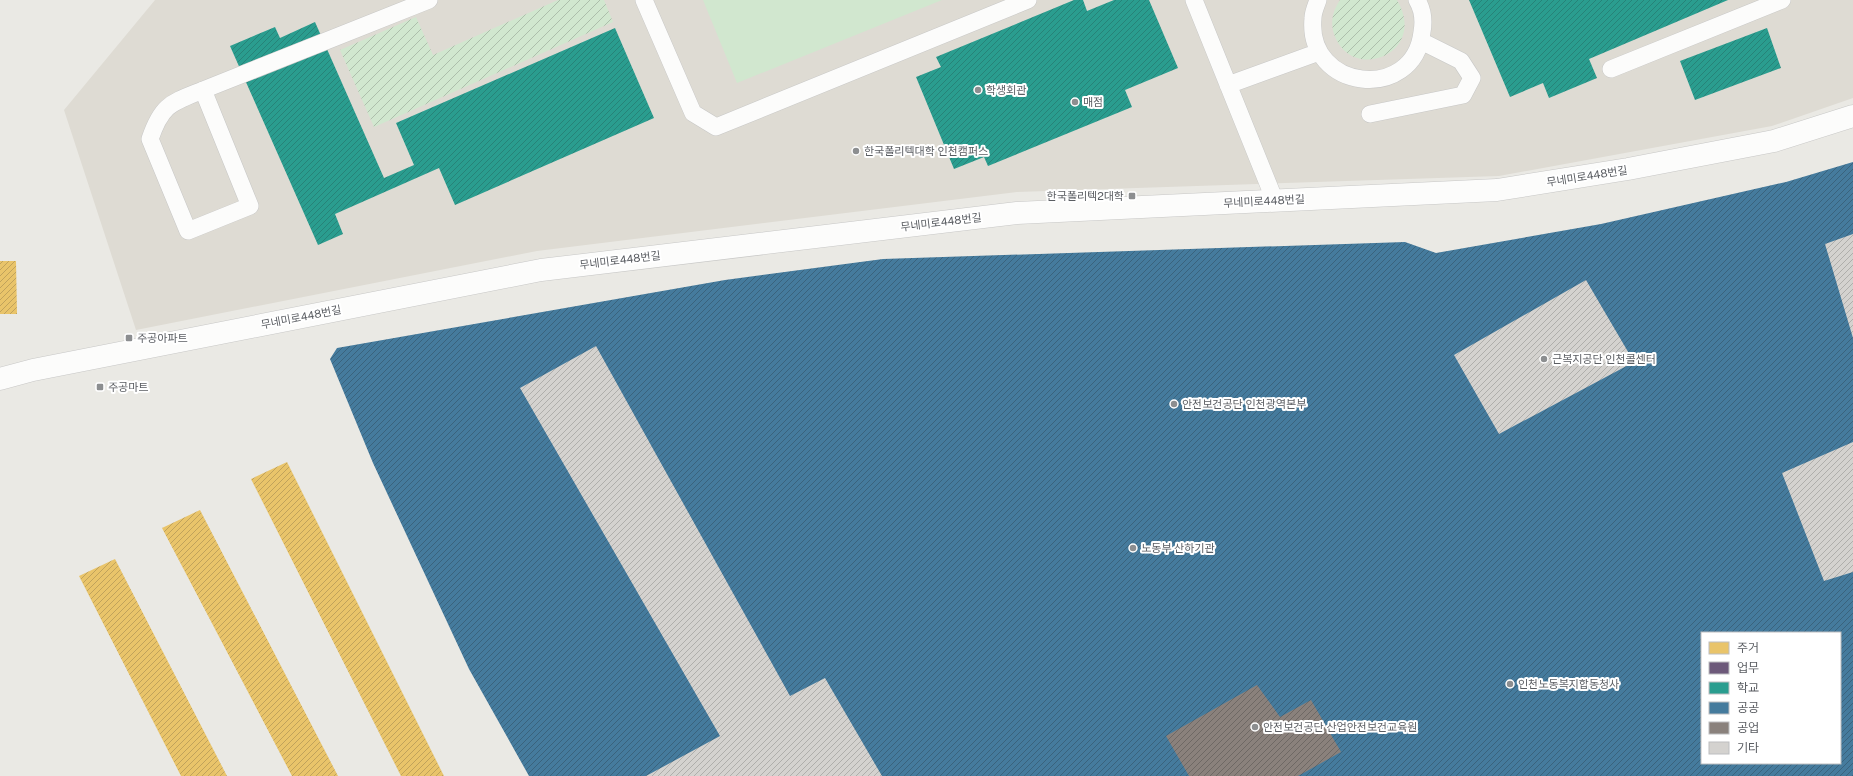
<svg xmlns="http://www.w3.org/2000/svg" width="1853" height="776" viewBox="0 0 1853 776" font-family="'Public Sans','Noto Sans KR',sans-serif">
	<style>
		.education { fill: #dedbd3 }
		.green { fill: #d1e7cf }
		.garden { fill: url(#garden-furrows) }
		.homes { fill: url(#homes-hatch) }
		.offices { fill: url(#offices-hatch) }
		.schools { fill: url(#schools-hatch) }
		.public { fill: url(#public-hatch); fill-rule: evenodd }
		.industry { fill: url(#industry-hatch) }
		.building { fill: url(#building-hatch) }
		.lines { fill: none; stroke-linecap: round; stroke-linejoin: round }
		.lane-casing { stroke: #c7c7c6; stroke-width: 18 }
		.street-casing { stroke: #c7c7c6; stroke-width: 23 }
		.lane { stroke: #fcfcfb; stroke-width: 17 }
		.street { stroke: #fcfcfb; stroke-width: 22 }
		.poi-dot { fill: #8c8e90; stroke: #fff; stroke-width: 1.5 }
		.labels { text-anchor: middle; stroke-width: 4; stroke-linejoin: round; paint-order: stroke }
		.poi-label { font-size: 11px; fill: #5a5d62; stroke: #fff; text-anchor: start }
		.street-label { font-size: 11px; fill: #5a5d62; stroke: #fff }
	</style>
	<defs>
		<pattern id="garden-furrows" width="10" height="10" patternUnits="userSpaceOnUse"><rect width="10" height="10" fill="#d1e7cf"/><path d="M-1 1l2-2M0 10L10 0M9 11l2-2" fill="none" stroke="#adbeab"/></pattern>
		<pattern id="homes-hatch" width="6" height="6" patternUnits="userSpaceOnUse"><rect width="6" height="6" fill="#e9c46a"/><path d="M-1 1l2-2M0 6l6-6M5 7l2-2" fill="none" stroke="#c0a25b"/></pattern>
		<pattern id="offices-hatch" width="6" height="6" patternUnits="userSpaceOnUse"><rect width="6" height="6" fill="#6d597a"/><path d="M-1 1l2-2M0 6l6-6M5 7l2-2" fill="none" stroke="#80708b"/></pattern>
		<pattern id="schools-hatch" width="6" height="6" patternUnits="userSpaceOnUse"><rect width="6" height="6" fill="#2a9d8f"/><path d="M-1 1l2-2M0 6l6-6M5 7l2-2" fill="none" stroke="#278378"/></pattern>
		<pattern id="public-hatch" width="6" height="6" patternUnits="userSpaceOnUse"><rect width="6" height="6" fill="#457b9d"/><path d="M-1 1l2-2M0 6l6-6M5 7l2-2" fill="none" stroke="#3a637d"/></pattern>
		<pattern id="industry-hatch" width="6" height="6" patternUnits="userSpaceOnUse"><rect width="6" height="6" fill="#8a817c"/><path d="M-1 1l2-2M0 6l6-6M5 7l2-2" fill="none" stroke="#6e6864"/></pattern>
		<pattern id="building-hatch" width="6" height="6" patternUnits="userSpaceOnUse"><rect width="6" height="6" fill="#d4d2cf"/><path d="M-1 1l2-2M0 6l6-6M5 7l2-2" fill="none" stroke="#afaeab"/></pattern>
	</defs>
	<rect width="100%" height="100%" fill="#eae9e4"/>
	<path class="education" d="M155 0H1853V98L1772 126 1499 176 1017 192 537 251 136 330 64 110Z"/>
	<path class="green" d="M703 0H942L737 83Z"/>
	<path class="garden" d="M558 0H604L613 22 374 127 340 50 416 17 433 55Z
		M1340 0H1397C1429 54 1351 84 1334 34 1330 22 1333 10 1340 0Z"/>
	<path class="homes" d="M0 261H16L17 314H0Z
		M287 462 444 776H401L251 479Z
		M200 510 338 776H292L162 528Z
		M115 559 227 776H181L79 576Z"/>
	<path class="offices" d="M1109 269 1140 321 1192 294 1211 326 1247 307 1341 482 1305 501 1327 538 1263 576 1257 564 1169 612 996 310 1037 289 1051 301Z
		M1510 523 1640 776H1479L1374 592Z"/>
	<path class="schools" d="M1074 0H1083L1087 11 1114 0H1149L1178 68 1125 90 1132 107 988 166 984 157 954 169 916 77 941 67 936 57Z
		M1469 0H1728L1589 59 1597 78 1549 98 1543 83 1510 97Z
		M315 22 384 178 414 165 396 123 615 28 654 118 455 205 439 168 335 214 343 234 318 245 230 46 275 27 280 38Z
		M1767 28 1781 68 1695 100 1680 61Z"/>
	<path class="public" d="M1853 162V776H529L469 669 373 463 330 359 337 348 725 280 883 259 1405 242 1436 253 1601 224 1786 182ZM1702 633H1840V763H1702Z"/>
	<path class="industry" d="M1257 685 1280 717 1311 700 1341 752 1298 776H1189L1166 736Z"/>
	<path class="building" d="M1853 234V338L1825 244Z
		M1586 280 1634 362 1499 434 1454 355Z
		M596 346 790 696 825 678 882 776H646L720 736 520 388Z
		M1853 442V572L1824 581 1782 473Z"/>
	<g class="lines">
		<g class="lane-casing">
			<path id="lane" d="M644 0 693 113 716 127 1028 0
				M1194 0 1275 201
				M1318 0C1316 6 1313 12 1313 18 1306 91 1414 103 1422 32 1424 21 1423 10 1417 0
				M1611 69 1782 0
				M1228 85 1319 52
				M203 90 250 206 188 231 150 139C162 104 171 103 203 90L429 0
				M1370 114 1463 95 1472 78 1461 61 1421 41"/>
		</g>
		<g class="street-casing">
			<path id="street" d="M0 379 33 370 541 270 1017 213 1497 190 1628 169 1774 141 1853 116"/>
		</g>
		<use href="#lane" class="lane"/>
		<use href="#street" class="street"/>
	</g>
	<g class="poi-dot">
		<circle cx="978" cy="90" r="4"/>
		<circle cx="1075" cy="102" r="4"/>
		<circle cx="856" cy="151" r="4"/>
		<rect x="1128" y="192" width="8" height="8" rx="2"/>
		<rect x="125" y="334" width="8" height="8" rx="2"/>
		<circle cx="1544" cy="359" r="4"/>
		<rect x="96" y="383" width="8" height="8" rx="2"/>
		<circle cx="1174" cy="404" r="4"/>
		<circle cx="1133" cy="548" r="4"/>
		<circle cx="1510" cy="684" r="4"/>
		<circle cx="1255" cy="727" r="4"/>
	</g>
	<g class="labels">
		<g class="poi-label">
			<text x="986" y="94">학생회관</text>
			<text x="1083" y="106">매점</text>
			<text x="864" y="155">한국폴리텍대학 인천캠퍼스</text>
			<text x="1124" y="200" text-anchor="end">한국폴리텍2대학</text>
			<text x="137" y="342">주공아파트</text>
			<text x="1552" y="363">근복지공단 인천콜센터</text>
			<text x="108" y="391">주공마트</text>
			<text x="1182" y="408">안전보건공단 인천광역본부</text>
			<text x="1141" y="552">노동부 산하기관</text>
			<text x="1518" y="688">인천노동복지합동청사</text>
			<text x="1263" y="731">안전보건공단 산업안전보건교육원</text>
		</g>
		<g class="street-label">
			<text transform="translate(1587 176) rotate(-9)" y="4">무네미로448번길</text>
			<text transform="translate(1264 201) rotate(-3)" y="4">무네미로448번길</text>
			<text transform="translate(941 222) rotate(-7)" y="4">무네미로448번길</text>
			<text transform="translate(620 260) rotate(-7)" y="4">무네미로448번길</text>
			<text transform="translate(301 317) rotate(-11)" y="4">무네미로448번길</text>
		</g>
	</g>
	<rect x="1701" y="632" width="140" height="132" fill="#ffffff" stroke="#bdbec0"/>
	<rect x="1709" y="642" width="20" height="12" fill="#e9c46a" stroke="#bdbec0"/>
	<text x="1737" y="652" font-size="12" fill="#5a5d62">주거</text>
	<rect x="1709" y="662" width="20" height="12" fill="#6d597a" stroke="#bdbec0"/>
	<text x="1737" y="672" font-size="12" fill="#5a5d62">업무</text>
	<rect x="1709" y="682" width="20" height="12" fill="#2a9d8f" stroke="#bdbec0"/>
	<text x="1737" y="692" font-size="12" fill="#5a5d62">학교</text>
	<rect x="1709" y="702" width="20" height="12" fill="#457b9d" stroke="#bdbec0"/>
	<text x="1737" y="712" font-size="12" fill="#5a5d62">공공</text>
	<rect x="1709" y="722" width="20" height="12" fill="#8a817c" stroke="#bdbec0"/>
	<text x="1737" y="732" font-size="12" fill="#5a5d62">공업</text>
	<rect x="1709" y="742" width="20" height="12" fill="#d4d2cf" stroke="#bdbec0"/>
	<text x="1737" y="752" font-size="12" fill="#5a5d62">기타</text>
</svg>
